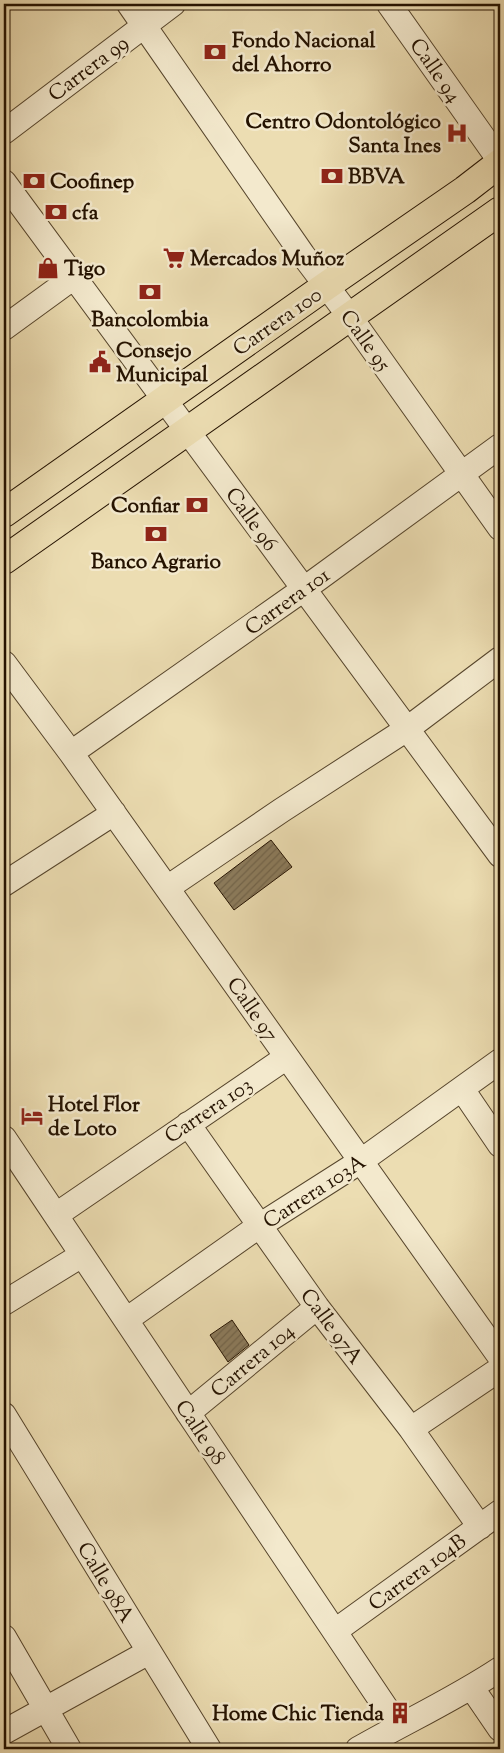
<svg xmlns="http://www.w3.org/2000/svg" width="504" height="1753" viewBox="0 0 504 1753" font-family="'Sorts Mill Goudy',serif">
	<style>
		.building { fill: url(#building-hatch); stroke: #241200 }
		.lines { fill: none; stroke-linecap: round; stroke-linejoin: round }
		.minor-casing { stroke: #56452c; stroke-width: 26 }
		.major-casing { stroke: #241200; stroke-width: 30 }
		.minor { stroke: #f3e9cd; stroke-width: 24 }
		.major { stroke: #ecddb2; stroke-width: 28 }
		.labels { text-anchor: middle; stroke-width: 5; stroke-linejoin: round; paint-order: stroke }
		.poi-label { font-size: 21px; font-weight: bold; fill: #241200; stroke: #f3e9cd; text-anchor: start }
		.street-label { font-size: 21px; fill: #241200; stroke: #f3e9cd }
	</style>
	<defs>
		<pattern id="building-hatch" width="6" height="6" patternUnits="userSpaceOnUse" patternTransform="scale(1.25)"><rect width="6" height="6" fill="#8c7c5d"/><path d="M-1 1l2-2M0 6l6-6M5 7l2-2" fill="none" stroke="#72644a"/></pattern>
	</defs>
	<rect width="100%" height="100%" fill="#ecddb2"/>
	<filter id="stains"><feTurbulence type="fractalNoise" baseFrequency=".004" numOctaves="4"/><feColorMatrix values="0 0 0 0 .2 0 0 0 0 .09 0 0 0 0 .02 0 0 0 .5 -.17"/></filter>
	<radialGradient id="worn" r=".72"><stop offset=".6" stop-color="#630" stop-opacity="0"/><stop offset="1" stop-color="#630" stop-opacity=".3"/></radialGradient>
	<path class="building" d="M271 840 292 867 234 910 214 883Z
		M232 1320 249 1345 228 1362 210 1335Z"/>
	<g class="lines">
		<g class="minor-casing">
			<path id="minor" d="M129 4 303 255 350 317 500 528
				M389 4 500 161
				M4 132 173 4
				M4 182 500 855
				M4 328 74 277
				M4 663 71 753 500 1357
				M71 753 304 589 500 446
				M4 884 114 813
				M167 888 282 810 407 729 500 659
				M462 1089 500 1145
				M188 1124 317 1307 411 1429 480 1527
				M4 1138 398 1726
				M56 1215 287 1057
				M4 1303 82 1255
				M126 1320 259 1226 361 1161 500 1061
				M188 1413 317 1307
				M4 1415 209 1749
				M411 1429 500 1369
				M335 1631 500 1512
				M4 1637 69 1749
				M472 1688 500 1729
				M4 1732 149 1652
				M358 1749C405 1722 455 1699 500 1669"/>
		</g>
		<g class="major-casing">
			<path id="major" d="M4 513 326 286 465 190 500 163
				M4 560 500 211"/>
		</g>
		<use href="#minor" class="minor"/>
		<use href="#major" class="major"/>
	</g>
	<defs>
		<g id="bank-bare" transform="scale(1.725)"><path d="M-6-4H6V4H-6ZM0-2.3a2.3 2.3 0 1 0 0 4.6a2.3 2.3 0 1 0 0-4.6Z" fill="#8f2418" stroke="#f3e9cd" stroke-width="2.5" paint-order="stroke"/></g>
		<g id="hospital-bare" transform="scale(1.725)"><path d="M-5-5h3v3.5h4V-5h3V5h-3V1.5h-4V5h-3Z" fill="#8f2418" stroke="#f3e9cd" stroke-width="2.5" paint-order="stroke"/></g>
		<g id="supermarket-bare" transform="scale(1.725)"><path d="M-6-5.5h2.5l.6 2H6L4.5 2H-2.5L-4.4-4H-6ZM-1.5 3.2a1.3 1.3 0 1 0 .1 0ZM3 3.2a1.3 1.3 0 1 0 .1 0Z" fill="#8f2418" stroke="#f3e9cd" stroke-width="2.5" paint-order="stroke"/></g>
		<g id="shop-bare" transform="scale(1.725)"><path d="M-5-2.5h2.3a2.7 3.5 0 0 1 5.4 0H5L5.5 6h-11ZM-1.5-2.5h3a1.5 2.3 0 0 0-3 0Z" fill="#8f2418" stroke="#f3e9cd" stroke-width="2.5" paint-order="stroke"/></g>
		<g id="civic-bare" transform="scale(1.725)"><path d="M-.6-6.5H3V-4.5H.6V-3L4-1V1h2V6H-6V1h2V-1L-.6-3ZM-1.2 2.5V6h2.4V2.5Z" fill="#8f2418" stroke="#f3e9cd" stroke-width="2.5" paint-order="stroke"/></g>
		<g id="hotel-bare" transform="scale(1.725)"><path d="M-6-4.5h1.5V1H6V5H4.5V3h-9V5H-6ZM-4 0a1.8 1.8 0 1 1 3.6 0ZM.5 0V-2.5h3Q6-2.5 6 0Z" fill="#8f2418" stroke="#f3e9cd" stroke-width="2.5" paint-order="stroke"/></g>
		<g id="building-bare" transform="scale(1.725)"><path d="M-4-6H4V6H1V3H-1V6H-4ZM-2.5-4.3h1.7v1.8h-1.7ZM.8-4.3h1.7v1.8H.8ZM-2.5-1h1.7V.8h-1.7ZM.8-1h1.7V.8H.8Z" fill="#8f2418" stroke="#f3e9cd" stroke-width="2.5" paint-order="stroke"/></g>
	</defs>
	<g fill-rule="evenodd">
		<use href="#bank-bare" x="215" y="52"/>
		<use href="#hospital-bare" x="457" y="133"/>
		<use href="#bank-bare" x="332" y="176"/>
		<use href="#bank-bare" x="34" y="181"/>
		<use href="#bank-bare" x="56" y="212"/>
		<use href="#supermarket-bare" x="174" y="258"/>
		<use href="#shop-bare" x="48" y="268"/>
		<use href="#bank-bare" x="150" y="292"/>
		<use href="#civic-bare" x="100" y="362"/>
		<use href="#bank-bare" x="197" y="505"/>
		<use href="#bank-bare" x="156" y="534"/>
		<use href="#hotel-bare" x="32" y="1116"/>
		<use href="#building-bare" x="400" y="1713"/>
	</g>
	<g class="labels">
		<g class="poi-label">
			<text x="232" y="47">Fondo Nacional<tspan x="232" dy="24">del Ahorro</tspan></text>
			<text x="441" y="128" text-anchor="end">Centro Odontológico<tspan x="441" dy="24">Santa Ines</tspan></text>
			<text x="348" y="183">BBVA</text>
			<text x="50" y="188">Coofinep</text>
			<text x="72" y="219">cfa</text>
			<text x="190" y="265">Mercados Muñoz</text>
			<text x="64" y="275">Tigo</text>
			<text x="150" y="326" text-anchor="middle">Bancolombia</text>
			<text x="116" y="357">Consejo<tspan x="116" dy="24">Municipal</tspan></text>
			<text x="180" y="512" text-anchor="end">Confiar</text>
			<text x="156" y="568" text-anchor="middle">Banco Agrario</text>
			<text x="48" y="1111">Hotel Flor<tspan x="48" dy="24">de Loto</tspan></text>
			<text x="384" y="1720" text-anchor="end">Home Chic Tienda</text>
		</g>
		<g class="street-label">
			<text transform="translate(88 68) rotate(-37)" y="7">Carrera 99</text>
			<text transform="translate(436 70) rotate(55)" y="7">Calle 94</text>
			<text transform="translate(277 321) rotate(-35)" y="7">Carrera 100</text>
			<text transform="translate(366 340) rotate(54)" y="7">Calle 95</text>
			<text transform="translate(252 519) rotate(54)" y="7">Calle 96</text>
			<text transform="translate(287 601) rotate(-36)" y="7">Carrera 101</text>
			<text transform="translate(253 1009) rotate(55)" y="7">Calle 97</text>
			<text transform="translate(208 1110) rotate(-34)" y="7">Carrera 103</text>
			<text transform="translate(314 1191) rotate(-33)" y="7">Carrera 103A</text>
			<text transform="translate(332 1326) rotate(53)" y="7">Calle 97A</text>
			<text transform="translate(252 1360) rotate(-40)" y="7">Carrera 104</text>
			<text transform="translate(201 1432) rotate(56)" y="7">Calle 98</text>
			<text transform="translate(417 1572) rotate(-36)" y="7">Carrera 104B</text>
			<text transform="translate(106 1582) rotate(59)" y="7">Calle 98A</text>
		</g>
	</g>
	<rect width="504" height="1753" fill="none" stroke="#ecddb2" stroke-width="20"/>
	<rect x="5" y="5" width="494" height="1743" fill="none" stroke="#241200" stroke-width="2.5"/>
	<rect x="10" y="10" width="484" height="1733" fill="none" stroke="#241200"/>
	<rect width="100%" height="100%" filter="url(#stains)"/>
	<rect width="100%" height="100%" fill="url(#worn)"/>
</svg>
